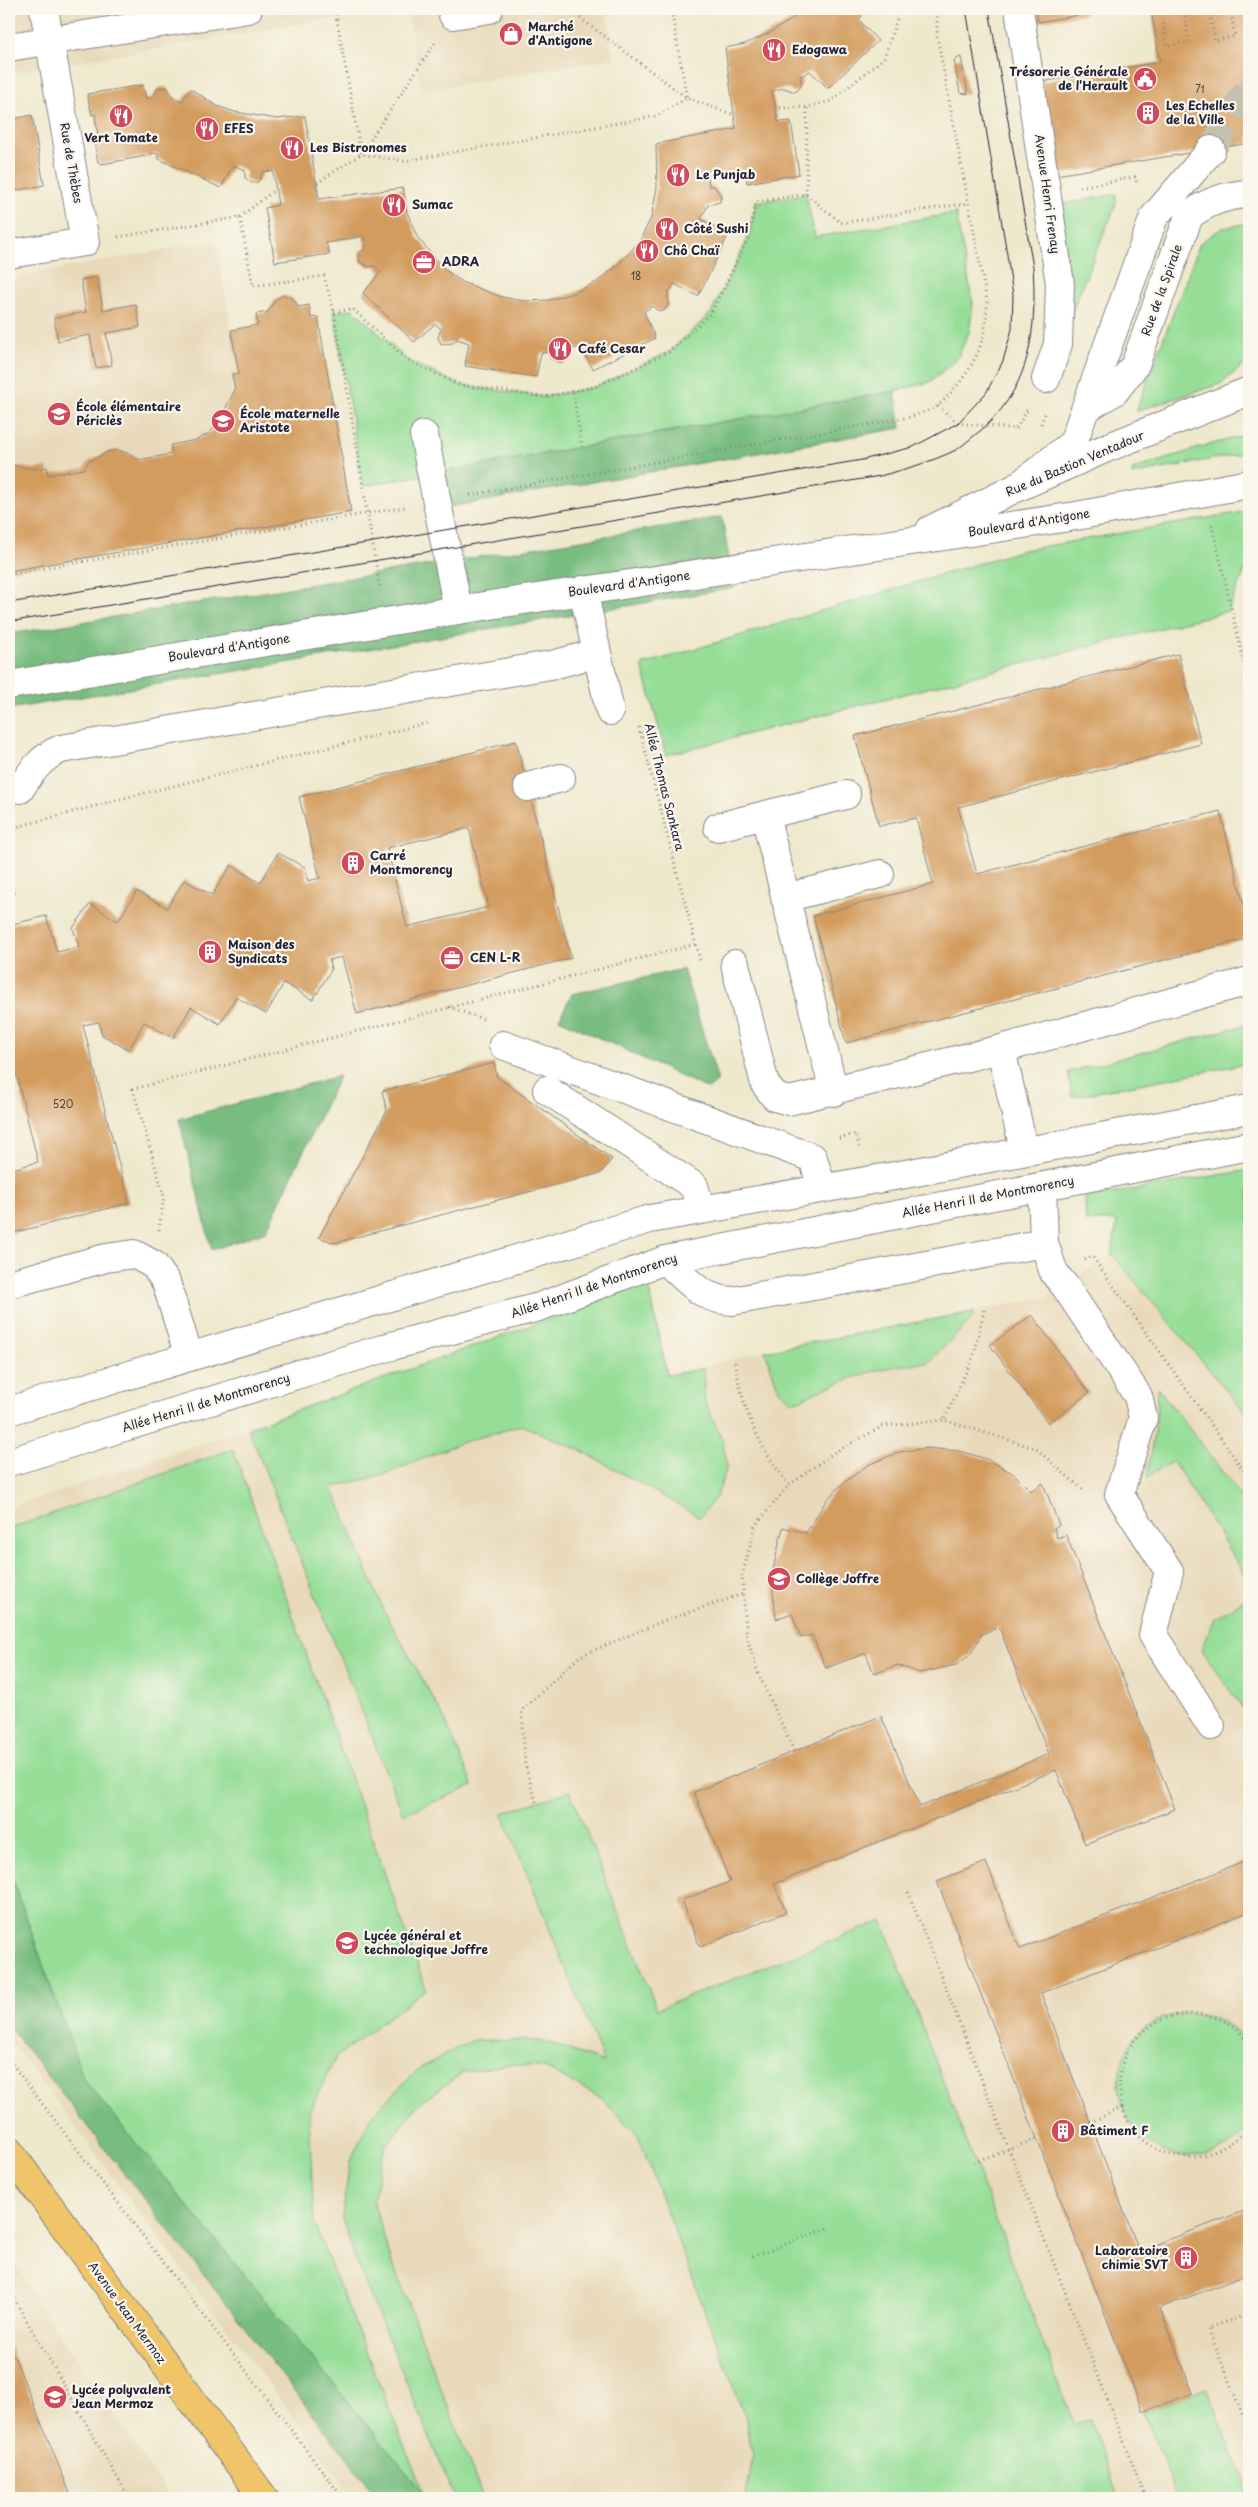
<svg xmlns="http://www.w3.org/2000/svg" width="1258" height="2507" viewBox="0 0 1258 2507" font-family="'Playpen Sans',sans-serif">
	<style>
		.built { fill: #e8d9ba }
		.green { fill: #96de98; stroke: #5c806a }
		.forest { fill: #78bd80; stroke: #4d705e }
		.building { fill: #d39c5e; fill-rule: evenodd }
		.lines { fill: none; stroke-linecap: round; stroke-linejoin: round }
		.minor-tunnel { stroke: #c5c0af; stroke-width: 28; stroke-dasharray: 28 14; stroke-linecap: butt }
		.minor-casing { stroke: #888584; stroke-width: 30 }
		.major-casing { stroke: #888584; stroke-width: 30 }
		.path { stroke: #888584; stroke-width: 3; stroke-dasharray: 1 4; stroke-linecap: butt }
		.minor { stroke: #fff; stroke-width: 28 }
		.major { stroke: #f0c469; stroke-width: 28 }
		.tram { stroke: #22223b; stroke-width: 1 }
		.labels { text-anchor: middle; stroke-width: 4.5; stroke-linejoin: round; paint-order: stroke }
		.number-label { font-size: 10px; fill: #4e4044 }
		.poi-label { font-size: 12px; font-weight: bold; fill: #22223b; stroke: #fbf7ec; text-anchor: start }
		.street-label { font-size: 12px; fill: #22223b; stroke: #fbf7ec }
	</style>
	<rect width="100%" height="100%" fill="#fbf7ec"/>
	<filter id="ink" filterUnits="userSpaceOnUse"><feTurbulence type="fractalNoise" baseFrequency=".02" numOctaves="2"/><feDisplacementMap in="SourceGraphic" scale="10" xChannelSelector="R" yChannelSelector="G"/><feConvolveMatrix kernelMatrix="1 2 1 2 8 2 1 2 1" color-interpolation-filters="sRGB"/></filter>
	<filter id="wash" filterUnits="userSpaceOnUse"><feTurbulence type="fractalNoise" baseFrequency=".0096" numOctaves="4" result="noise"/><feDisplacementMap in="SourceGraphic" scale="20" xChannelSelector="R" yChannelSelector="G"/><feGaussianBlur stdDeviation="1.12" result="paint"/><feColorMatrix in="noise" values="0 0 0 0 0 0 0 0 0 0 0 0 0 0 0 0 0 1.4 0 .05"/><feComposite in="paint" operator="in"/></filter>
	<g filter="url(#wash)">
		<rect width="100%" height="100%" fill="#eee8cc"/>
		<path class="built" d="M27 9H391L9 73V12Z
			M407 9H606L614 58 421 91Z
			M216 240 231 330 258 325 256 314 268 312 271 304 283 295 292 298 299 307 309 305 311 318 318 317 351 512 9 571V278Z
			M1249 1207V2498H354L9 2039V1508L248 1428 648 1283 667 1375 765 1351 1048 1297 1112 1254 1117 1221Z
			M9 2250 33 2295 170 2498H9Z"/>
		<path class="green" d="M806 194 815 237 956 213 973 304 969 332 957 359 930 382 895 391 363 486 334 312 353 309 407 360 460 385 544 397 595 387 669 352 711 313 748 239 756 202Z
			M1116 194V204L1069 318 1057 205Z
			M1249 223V361L1220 384 1136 411 1200 243 1222 228Z
			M1249 434V452L1132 475V470L1205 446Z
			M1249 511V569L1245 570 1228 611 666 755 642 665 1023 550Z
			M1249 1024V1063L1072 1097 1068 1072Z
			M1249 1170V1417L1112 1254 1117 1221H1086L1085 1198Z
			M648 1283 667 1375 703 1369 705 1402 723 1441 727 1467 717 1496 700 1517 582 1451 522 1425 460 1443 384 1475 332 1487 384 1611 445 1720 473 1786 403 1814 248 1428Z
			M973 1312V1318L928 1363C880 1365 842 1380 799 1400L792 1401 779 1390 765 1351Z
			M1158 1388 1249 1507V1581L1173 1461 1147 1477 1156 1421Z
			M233 1449 426 1989 336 2057 309 2112 314 2224 424 2494 84 2080 9 1869V1529Z
			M1249 1597V1718L1202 1650 1215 1618Z
			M570 1791 657 2009 882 1921 1074 2424 1090 2419 1118 2497 746 2498 753 2455 742 2408 638 2136 601 2098 545 2068 511 2064 463 2072 419 2104 385 2146 373 2200 388 2251 483 2498H455L357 2264 342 2218 350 2161 373 2114 420 2068 473 2040 543 2041 604 2062 502 1813Z
			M1193 2013C1217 2018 1233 2025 1249 2044 1249 2058 1253 2118 1248 2127 1241 2141 1223 2151 1209 2154 1113 2175 1085 2040 1170 2016 1177 2014 1186 2014 1193 2013Z
			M1206 2388 1249 2493V2498H1178L1143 2412Z"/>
		<path class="forest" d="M895 391 901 428 438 509 431 474Z
			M722 517 734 588 9 709V634Z
			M683 969 718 1081 708 1089 559 1019 572 994Z
			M339 1076 266 1231 212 1250 179 1119Z
			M9 1869 84 2080 424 2494V2498H378L9 2026Z"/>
		<g id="blocks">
			<path class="building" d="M802 9H878L876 12 871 14 864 12 859 20 878 41 828 88 810 71 800 77 802 84 799 89 795 92 784 88 772 91 778 122 791 121 799 174 747 183 745 170 708 176 709 186H714L721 196 720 202 708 205 701 219 729 234 698 296 674 284 668 293V306L663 311 657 310 652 306 644 312 655 338 593 369 580 347 572 349 571 355 563 362H558L553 358 551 352 541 353 536 377 465 366 469 343 457 339 453 343 441 344 438 337 441 329 435 324 414 342 363 293 381 272 375 266 369 267 360 262 359 253 366 248 363 236 326 243 330 254 275 262 265 208 278 205 273 171 263 172 258 182 252 183 245 178V170L233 165 221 188 157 158 159 154 152 153 151 155 102 164 98 162 95 146 99 143 95 114 92 115 87 94 143 85 146 99 153 97 158 88 162 87 168 88 173 97 182 101 191 89 217 106 235 112 277 119 305 116 319 199 403 188 407 212 417 237 445 270 464 283 502 297 524 301 549 300 573 293 597 282 618 265 639 242 651 218 657 188 656 144 736 129 725 48 745 44 769 33 794 18Z
				M1036 9H1084L1085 14 1038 22Z
				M1151 9H1249V143L1056 175 1041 82 1160 62Z
				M961 57 968 94 960 93 954 60Z
				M32 115 44 185 9 192V120Z
				M97 277 103 310 136 304 140 327 106 333 112 365 96 368 90 335 58 341 54 318 86 312 81 280Z
				M283 295 292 298 299 307 309 305 311 318 318 317 351 512 9 571V465L36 469 47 467 48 475 84 469 88 462 107 452 117 450 127 453 136 457 138 460 171 454V445L196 440 208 434 217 425 235 390 232 374H239L231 330 258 325 256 314 268 312 275 300Z
				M1178 654 1201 744 958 807 977 874 1220 811 1249 925V938L846 1043 813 916 933 884 916 818 879 826 855 736Z
				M516 741 571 958 357 1014 342 957 329 960 331 970 313 1000 284 983 266 1014 236 997 220 1024 191 1007 173 1038 144 1022 129 1050 102 1035 99 1022 83 1025 129 1203 9 1234V1170L38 1162 9 1045V925L46 916 57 952 79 947 73 928 90 904 118 921 137 891 167 908 184 880 212 895 231 865 260 883 278 853 305 867 308 881 320 878 299 797ZM469 828 489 907 407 927 387 848Z
				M494 1063 497 1077 612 1159 601 1173 334 1243 319 1237 387 1111 382 1091Z
				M1032 1315 1089 1393 1048 1423 990 1345Z
				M927 1448 959 1451 987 1459 1014 1474 1031 1491 1043 1483 1059 1525 1054 1528 1057 1538 1066 1535 1175 1809 1085 1844 1056 1770 774 1884 786 1912 700 1947 682 1900 730 1882 694 1792 881 1716 920 1807 1049 1754 999 1627 982 1634 970 1655 956 1665 919 1673 898 1665 874 1674 866 1653 826 1668 812 1635 801 1638 792 1613 776 1619 772 1583 774 1565 783 1527 806 1533 826 1501 842 1484 868 1465 899 1452Z
				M1249 1860V1912L1041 1993 1139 2251 1249 2209V2274L1160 2308 1193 2393 1143 2412 937 1881 986 1862 1020 1949Z
				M9 2344 72 2498H9Z"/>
		</g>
	</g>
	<g filter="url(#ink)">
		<use href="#blocks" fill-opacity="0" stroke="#888584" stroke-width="1"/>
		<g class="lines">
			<path class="minor-tunnel" d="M1211 150 1249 88"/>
			<g class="minor-casing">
				<path id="minor" d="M452 9 453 15 489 9
					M1019 9 1060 284 1058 344 1046 379
					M9 47 248 9
					M9 254 85 242 44 9
					M1087 408 1115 391 1135 365 1189 216C1206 202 1227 195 1249 194
					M424 435 458 610
					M1016 488 1073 443 1154 217 1211 150
					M930 530 1016 488 1104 449 1249 391
					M597 653 610 711
					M9 685 458 610 1076 516 1249 484
					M528 787 561 778
					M20 789C31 772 41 757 61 749L556 664 597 653 583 590
					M718 827 765 815
					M785 898 880 874
					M735 964 765 1084 775 1097 789 1101 1001 1049 1249 981
					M503 1045 813 1158 822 1188
					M1001 1049 1024 1150
					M547 1090 694 1186 701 1210
					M834 1092 765 815 846 795
					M1044 1243 1054 1273 1065 1286 1138 1396 1143 1418 1119 1494 1169 1571 1153 1635 1211 1726
					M665 1260C688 1280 701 1300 733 1301L1044 1243 1042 1187
					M9 1284 106 1258 134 1254 154 1265 166 1282 189 1357
					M9 1411 650 1219 900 1175 1249 1109
					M9 1462 395 1345 539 1307 665 1260 1249 1146"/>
			</g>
			<g class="major-casing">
				<path id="major" d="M9 2151 264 2498"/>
			</g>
			<path class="path" d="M335 9 361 154 404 161 657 116 687 98 671 9
				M568 9 687 98 734 115
				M1161 9 1167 46 1189 42 1184 9
				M1209 9 1215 41 1235 36 1230 9
				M775 108 807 107
				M317 183 361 154 435 43
				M1080 187 1135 177 1137 184
				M806 194 807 107 831 101 884 58 899 13 904 9
				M240 217 276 189
				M118 237 240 217 253 286 324 276 334 312 380 589
				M334 312 353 309 407 360 460 385 544 397 595 387 669 352 711 313 748 239 756 202 806 194 841 223 969 203
				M573 392 582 447
				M938 406 958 423 1016 429 1029 407
				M1041 424 1046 411
				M470 495 910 417C919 414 928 411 936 407 942 403 948 396 953 390 977 364 987 337 987 301L937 36V9
				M1212 525 1244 662 1249 666
				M9 574 405 507
				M639 727 700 960
				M9 829 121 799 427 723
				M9 873 14 895
				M449 1007 483 1019
				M839 1138 856 1134 859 1147
				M159 1230 164 1196 133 1089 696 944
				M1085 1260 1092 1256 1249 1478
				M984 1310 974 1355 944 1420 1035 1448 1082 1489 1086 1490
				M735 1362C742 1409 759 1448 789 1485
				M794 1751 758 1673 747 1638 742 1577 755 1526 789 1485 835 1452 883 1426 944 1420
				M536 1802 525 1765 522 1710 580 1656 661 1622 743 1594
				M908 1892 1146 2498
				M9 2060 343 2498
				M1122 2107C1125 2114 1128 2122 1132 2128 1164 2169 1218 2164 1249 2126
				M1090 2123 1122 2107C1120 2092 1117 2076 1123 2061 1139 2015 1198 1999 1237 2029 1241 2033 1245 2039 1249 2044
				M974 2162 1037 2139
				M752 2257 828 2228
				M9 2290 129 2498
				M1249 2314 1208 2328 1249 2431"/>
			<use href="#minor" class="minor"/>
			<use href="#major" class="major"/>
			<path class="tram" d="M9 603 862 460 913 447 958 423 986 393 1003 361 1012 329 1013 295 1006 248 966 9
				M9 622 880 476C906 469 931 462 956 450 964 445 972 437 980 431 1031 388 1037 330 1033 267L989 9"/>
		</g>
	</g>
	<defs>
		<g id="shop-disc" transform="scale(1.25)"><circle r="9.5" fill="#d1495b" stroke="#fbf7ec"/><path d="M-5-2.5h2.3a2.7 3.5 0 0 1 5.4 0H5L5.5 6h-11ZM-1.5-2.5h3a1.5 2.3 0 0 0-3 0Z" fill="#fff"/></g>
		<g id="restaurant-disc" transform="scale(1.25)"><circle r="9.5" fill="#d1495b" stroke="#fbf7ec"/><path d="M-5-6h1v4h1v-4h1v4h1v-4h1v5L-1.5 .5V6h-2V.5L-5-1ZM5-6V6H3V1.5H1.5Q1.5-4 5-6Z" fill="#fff"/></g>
		<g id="civic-disc" transform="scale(1.25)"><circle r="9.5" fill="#d1495b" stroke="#fbf7ec"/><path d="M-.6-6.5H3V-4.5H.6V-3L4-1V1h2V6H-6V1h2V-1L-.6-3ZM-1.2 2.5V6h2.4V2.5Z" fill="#fff"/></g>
		<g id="building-disc" transform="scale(1.25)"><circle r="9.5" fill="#d1495b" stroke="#fbf7ec"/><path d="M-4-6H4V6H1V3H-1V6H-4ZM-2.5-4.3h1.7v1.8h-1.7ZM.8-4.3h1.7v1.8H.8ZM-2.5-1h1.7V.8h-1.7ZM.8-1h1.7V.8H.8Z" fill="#fff"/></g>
		<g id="office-disc" transform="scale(1.25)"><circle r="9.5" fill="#d1495b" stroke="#fbf7ec"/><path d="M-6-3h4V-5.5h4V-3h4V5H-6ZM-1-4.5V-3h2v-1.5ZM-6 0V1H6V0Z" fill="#fff"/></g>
		<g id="school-disc" transform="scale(1.25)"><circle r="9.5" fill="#d1495b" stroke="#fbf7ec"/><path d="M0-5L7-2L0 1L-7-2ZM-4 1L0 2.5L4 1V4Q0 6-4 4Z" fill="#fff"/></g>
	</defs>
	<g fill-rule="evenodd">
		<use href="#shop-disc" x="511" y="34"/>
		<use href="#restaurant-disc" x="774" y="50"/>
		<use href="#civic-disc" x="1145" y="79"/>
		<use href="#building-disc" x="1148" y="113"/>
		<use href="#restaurant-disc" x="121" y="116"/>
		<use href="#restaurant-disc" x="207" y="129"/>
		<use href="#restaurant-disc" x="292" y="148"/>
		<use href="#restaurant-disc" x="678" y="175"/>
		<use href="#restaurant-disc" x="394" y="205"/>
		<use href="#restaurant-disc" x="667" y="229"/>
		<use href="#restaurant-disc" x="647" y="251"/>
		<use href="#office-disc" x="424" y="262"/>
		<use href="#restaurant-disc" x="560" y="349"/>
		<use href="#school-disc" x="59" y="414"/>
		<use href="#school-disc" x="223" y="421"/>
		<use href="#building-disc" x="353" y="863"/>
		<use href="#building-disc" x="210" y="952"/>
		<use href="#office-disc" x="452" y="958"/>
		<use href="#school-disc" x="779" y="1579"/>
		<use href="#school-disc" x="347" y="1943"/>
		<use href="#building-disc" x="1063" y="2131"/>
		<use href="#building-disc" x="1186" y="2258"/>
		<use href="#school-disc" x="55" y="2397"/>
	</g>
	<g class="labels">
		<g class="number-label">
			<text x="1200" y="93">71</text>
			<text x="636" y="280">18</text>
			<text x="63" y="1108">520</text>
		</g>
		<g class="poi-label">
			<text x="528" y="31">Marché<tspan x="528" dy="14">d'Antigone</tspan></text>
			<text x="792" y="54">Edogawa</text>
			<text x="1128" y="76" text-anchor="end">Trésorerie Générale<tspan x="1128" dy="14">de l'Herault</tspan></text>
			<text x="1166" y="110">Les Echelles<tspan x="1166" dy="14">de la Ville</tspan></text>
			<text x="224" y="133">EFES</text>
			<text x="121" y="142" text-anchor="middle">Vert Tomate</text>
			<text x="310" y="152">Les Bistronomes</text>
			<text x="696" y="179">Le Punjab</text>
			<text x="412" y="209">Sumac</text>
			<text x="684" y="233">Côté Sushi</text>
			<text x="664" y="255">Chô Chaï</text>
			<text x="442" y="266">ADRA</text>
			<text x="578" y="353">Café Cesar</text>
			<text x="76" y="411">École élémentaire<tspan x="76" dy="14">Périclès</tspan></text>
			<text x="240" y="418">École maternelle<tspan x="240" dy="14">Aristote</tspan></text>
			<text x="370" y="860">Carré<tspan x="370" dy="14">Montmorency</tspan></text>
			<text x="228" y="949">Maison des<tspan x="228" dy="14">Syndicats</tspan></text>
			<text x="470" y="962">CEN L-R</text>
			<text x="796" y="1583">Collège Joffre</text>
			<text x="364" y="1940">Lycée général et<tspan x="364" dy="14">technologique Joffre</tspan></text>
			<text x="1080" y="2135">Bâtiment F</text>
			<text x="1168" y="2255" text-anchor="end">Laboratoire<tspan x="1168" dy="14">chimie SVT</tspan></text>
			<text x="72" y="2394">Lycée polyvalent<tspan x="72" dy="14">Jean Mermoz</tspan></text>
		</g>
		<g class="street-label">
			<text transform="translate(71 163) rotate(80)" y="4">Rue de Thèbes</text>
			<text transform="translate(1047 194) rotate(82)" y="4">Avenue Henri Frenay</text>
			<text transform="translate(1162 290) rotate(-70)" y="4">Rue de la Spirale</text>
			<text transform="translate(1075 464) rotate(-23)" y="4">Rue du Bastion Ventadour</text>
			<text transform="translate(1029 523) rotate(-9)" y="4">Boulevard d'Antigone</text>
			<text transform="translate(629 584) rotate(-8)" y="4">Boulevard d'Antigone</text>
			<text transform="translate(229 648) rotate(-9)" y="4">Boulevard d'Antigone</text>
			<text transform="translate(664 787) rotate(76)" y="4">Allée Thomas Sankara</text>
			<text transform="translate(988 1197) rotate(-11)" y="4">Allée Henri II de Montmorency</text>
			<text transform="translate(594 1286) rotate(-19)" y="4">Allée Henri II de Montmorency</text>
			<text transform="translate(206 1403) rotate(-17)" y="4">Allée Henri II de Montmorency</text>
			<text transform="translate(127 2313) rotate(54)" y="4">Avenue Jean Mermoz</text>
		</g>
	</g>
	<rect width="1258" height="2507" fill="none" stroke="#fbf7ec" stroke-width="30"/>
</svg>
